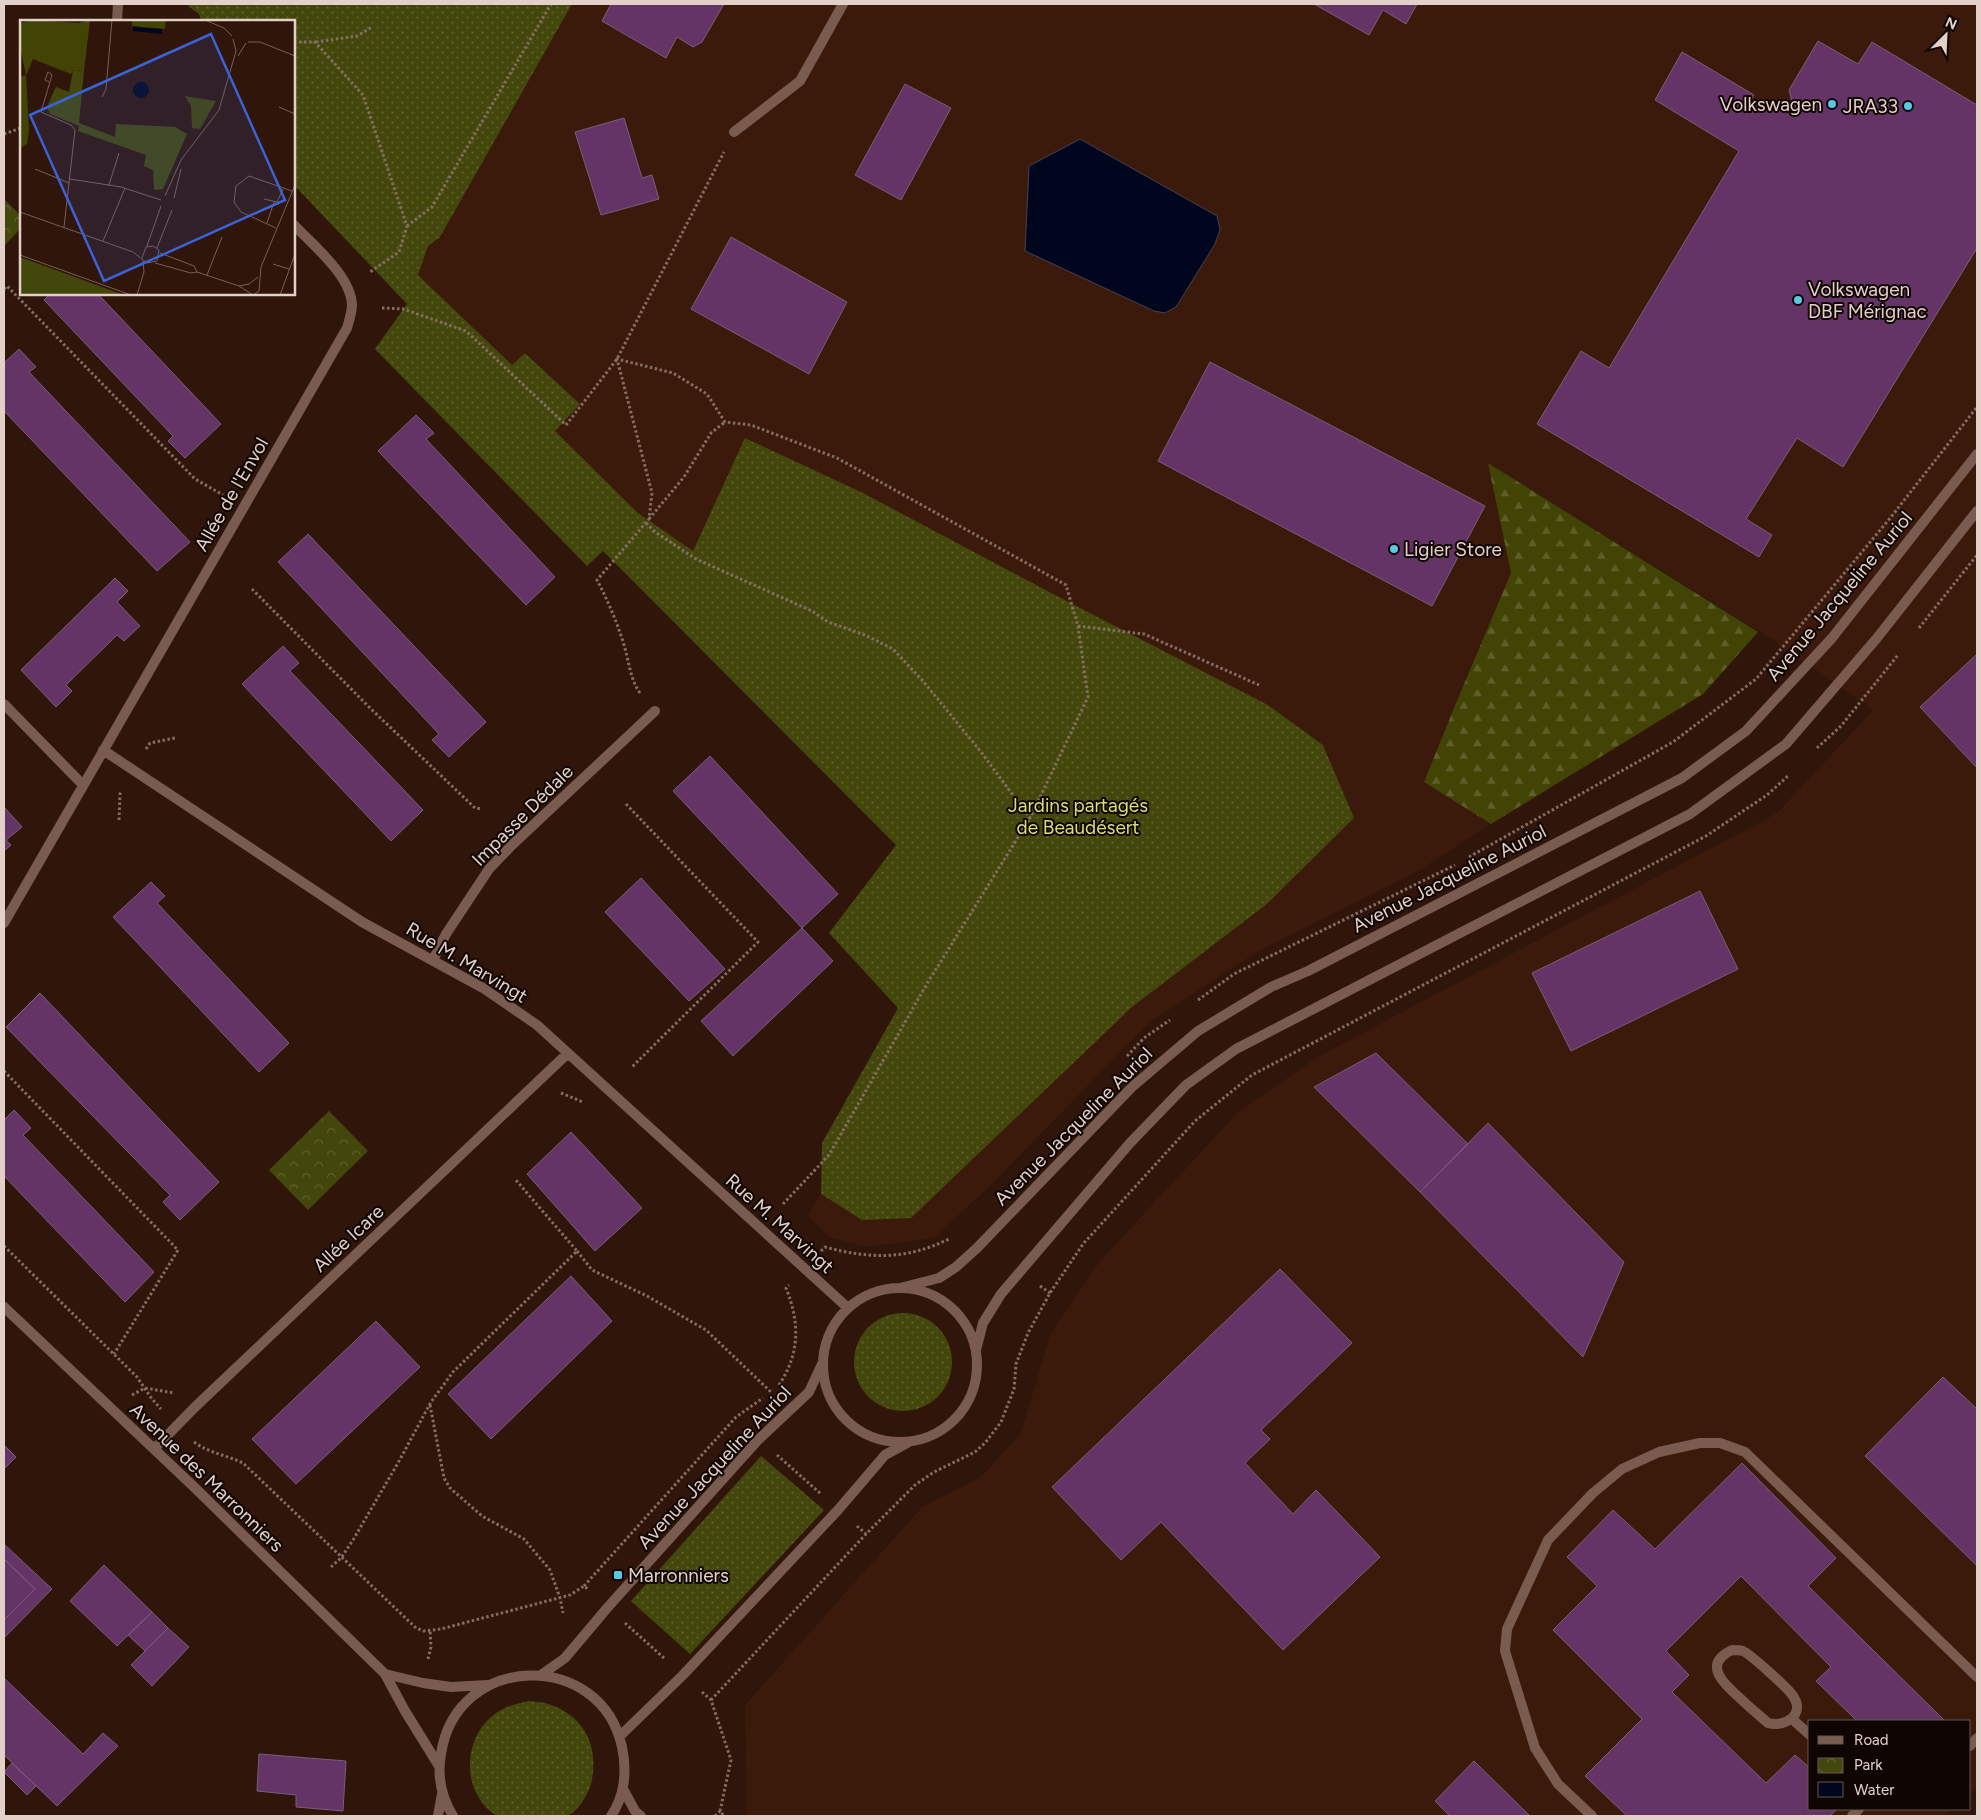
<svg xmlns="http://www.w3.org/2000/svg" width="1981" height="1820" viewBox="0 0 1981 1820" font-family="Figtree,sans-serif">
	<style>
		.built { fill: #3b1a0c }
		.grass { fill: url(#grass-dots) }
		.forest { fill: url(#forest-firs) }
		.park { fill: url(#park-crowns) }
		.water { fill: #00061d; stroke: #444351 }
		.building { fill: #643466; stroke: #775f77 }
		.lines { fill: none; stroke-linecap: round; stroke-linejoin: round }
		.path { stroke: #846e64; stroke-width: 3; stroke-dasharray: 2.5 2.5; stroke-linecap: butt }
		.service { stroke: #7a5b50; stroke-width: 10 }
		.minor { stroke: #7a5b50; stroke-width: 10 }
		.poi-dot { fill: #59c8e5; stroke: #0f0502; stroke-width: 2 }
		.labels { text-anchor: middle; stroke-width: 4; stroke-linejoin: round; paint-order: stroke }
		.poi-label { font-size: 19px; fill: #e3d0c9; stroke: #0f0502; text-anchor: start }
		.street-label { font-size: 19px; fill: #e3d0c9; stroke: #0f0502 }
		.park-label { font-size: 19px; fill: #d8df77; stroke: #0f0502 }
		.inset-road { fill: none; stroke: #776056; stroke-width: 1 }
		.view { fill: #3b62d6; fill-opacity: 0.15; stroke: #3b62d6; stroke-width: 2.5 }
		.inset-edge { fill: none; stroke: #e3d0c9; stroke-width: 2.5 }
	</style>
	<defs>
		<pattern id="grass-dots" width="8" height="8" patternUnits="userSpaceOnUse" patternTransform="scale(1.25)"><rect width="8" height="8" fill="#44470b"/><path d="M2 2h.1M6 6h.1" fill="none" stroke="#5f602d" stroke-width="1.8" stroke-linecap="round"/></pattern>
		<pattern id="forest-firs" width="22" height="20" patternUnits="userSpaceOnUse" patternTransform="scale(1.25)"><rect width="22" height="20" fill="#424406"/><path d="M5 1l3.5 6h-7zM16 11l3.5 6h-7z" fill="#5d5e29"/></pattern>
		<pattern id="park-crowns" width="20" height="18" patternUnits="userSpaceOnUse" patternTransform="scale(1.25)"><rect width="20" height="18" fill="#44470b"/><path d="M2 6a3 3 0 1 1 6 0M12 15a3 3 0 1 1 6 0" fill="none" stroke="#5f602d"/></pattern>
	</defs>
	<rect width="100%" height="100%" fill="#2f150a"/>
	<path class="built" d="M572 4H1977V1788L1970 1795V1721H1810V1809H1952L1944 1816H747L745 1705 922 1507 981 1477 1021 1433 1050 1335 1100 1261 1238 1112 1321 1055 1777 813 1873 710 1776 642 1488 463 1511 573 1456 703 1424 782 1491 824 1420 870 1259 951 1150 1022 990 1186 934 1238 867 1247 829 1237 808 1216 821 1194 862 1220 1132 1007 1267 904 1354 818 1323 745 1268 705 746 438 693 551 638 513 555 431 580 404 526 353 512 365 418 275 428 246 440 237Z"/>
	<path class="grass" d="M191 4H572L440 237 428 246 418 275 512 365 525 353 580 404 555 431 638 513 693 551 745 438 863 493 1053 594 1268 705 1323 745 1354 818 1267 904 1132 1007 911 1218 862 1220 821 1194 822 1143 898 1008 829 933 896 845 603 551 587 566 375 349 407 304 294 185V21H201L199 14 188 6Z
		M854 1362a49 49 0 1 1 98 0a49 49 0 1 1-98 0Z
		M761 1456 824 1510 690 1654 631 1601Z
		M529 1701C536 1702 545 1702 551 1705 587 1718 599 1749 591 1784 588 1795 577 1813 566 1816 560 1818 501 1817 497 1816 494 1814 490 1811 488 1809 462 1785 465 1739 491 1717 502 1707 515 1704 529 1701Z"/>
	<path class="forest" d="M1488 463 1758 632 1703 694 1491 824 1424 782 1456 703 1511 573Z"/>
	<path class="park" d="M4 199 21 216V228L4 246Z
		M329 1111 368 1151 308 1210 269 1170Z"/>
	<path class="water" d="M1080 139 1217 216 1220 230 1215 244 1176 307 1165 313 1154 311 1025 251 1029 166Z"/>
	<path class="building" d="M611 4H724L702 42 693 47 677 37 666 58 602 21Z
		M1314 4H1417L1406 24 1383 10 1369 35Z
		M1818 41 1858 64 1872 42 1977 105V248L1843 467 1797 438 1746 519 1772 535 1759 557 1537 424 1581 351 1609 368 1739 151 1655 100 1682 52 1754 95 1751 100 1766 108 1793 106 1789 90Z
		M905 84 951 108 901 200 855 175Z
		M624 118 642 178 652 175 659 199 601 215 575 132Z
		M731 237 847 302 809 374 691 309Z
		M50 294H98L221 424 185 458 168 441 173 436 44 300Z
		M19 349 36 367 29 372 190 542 157 571 4 411V363Z
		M1210 362 1485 506 1432 606 1158 461Z
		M416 415 434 433 426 439 555 577 526 605 378 451Z
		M308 534 486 722 449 757 432 740 439 734 278 562Z
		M115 578 128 591 117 602 140 626 124 641 117 635 66 685 72 691 56 707 21 670Z
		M283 646 299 663 290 671 423 810 391 841 242 684Z
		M1977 654V768L1920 707Z
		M710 756 838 894 802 928 673 791Z
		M4 807 22 827 6 840 11 845 4 851Z
		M641 878 725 969 689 1001 605 912Z
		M151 882 165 896 157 903 289 1043 259 1072 113 917Z
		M1700 891 1738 969 1571 1051 1532 973Z
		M802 928 833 961 733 1056 701 1021Z
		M40 993 219 1182 180 1220 163 1202 170 1195 6 1027Z
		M1376 1053 1468 1144 1420 1192 1314 1087Z
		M14 1110 31 1128 23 1135 154 1272 125 1302 4 1176V1120Z
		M1488 1123 1624 1262 1583 1357 1420 1192Z
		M571 1132 642 1208 595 1251 527 1174Z
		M1280 1269 1352 1343 1261 1430 1270 1439 1245 1463 1293 1514 1316 1490 1380 1557 1283 1650 1161 1522 1121 1560 1052 1487Z
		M571 1276 612 1321 491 1439 448 1394Z
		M376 1321 420 1367 296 1484 252 1439Z
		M1943 1377 1977 1409V1566L1865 1456Z
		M4 1445 16 1457 4 1469Z
		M1742 1463 1836 1558 1808 1586 1945 1721H1857L1816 1681 1831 1667 1741 1576 1666 1651 1689 1675 1672 1692 1766 1783 1795 1755 1810 1768V1809H1837L1830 1816H1627L1585 1776 1642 1719 1553 1630 1597 1586 1567 1557 1613 1510 1655 1549Z
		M4 1544 52 1589 4 1638V1620L35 1589 4 1559Z
		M4 1559 35 1589 4 1620Z
		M104 1565 152 1612 117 1646 70 1601Z
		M152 1612 168 1628 145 1651 128 1635Z
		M168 1628 189 1647 152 1686 131 1665Z
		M4 1678 83 1754 103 1733 118 1746 57 1806 4 1755Z
		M259 1754 346 1761 343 1811 296 1807V1795L257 1791Z
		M1474 1761 1530 1816H1450L1435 1801Z
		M12 1763 36 1786 27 1795 4 1772Z"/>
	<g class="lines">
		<path class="path" d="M294 42H315L363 95 407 226 399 252 370 272
			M316 42 357 36 372 27
			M4 134 21 128
			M407 226 432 207 551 4
			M4 289 7 286 195 479 223 495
			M382 308 403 309 466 331 566 425 617 359 724 152
			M649 519 684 477 711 433 725 422
			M646 523 655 532 696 559 812 611 828 622 865 635 893 649 923 681 981 752 1030 818 1088 697 1078 626
			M252 589 370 708 475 808 482 809
			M1919 628 1977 555
			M640 693C630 679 629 661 624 645 617 622 608 601 597 580L649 519 652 493 617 359 673 373 707 394 725 422 751 425 837 458 1066 585 1078 626 1144 634 1259 685
			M1817 748 1841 726 1898 655
			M146 749 150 743 175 738
			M626 804 758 942 632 1067
			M119 820 120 794 122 791
			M1469 857 1673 742 1756 679 1891 517 1977 407
			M1198 1000 1234 974 1455 865
			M1127 1056 1144 1038 1170 1020
			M4 1071 178 1250 114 1354
			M561 1093 583 1102
			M783 1204 829 1155 928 982 1030 818
			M4 1246 137 1377 152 1399 161 1409
			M577 1251 592 1270 647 1296 706 1330 772 1393
			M821 1251 825 1247C870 1259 906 1260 949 1239
			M1040 1286 1050 1293
			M779 1385C800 1353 800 1323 786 1288L789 1285
			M132 1395 145 1388 174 1393
			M430 1405 444 1478 450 1488 482 1516 524 1539 550 1570 560 1598 563 1613
			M194 1442C209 1453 226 1455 243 1463L416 1628 424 1631 441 1629 570 1595 584 1586 589 1590
			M777 1455 821 1494
			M857 1526 866 1534
			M331 1567 341 1558 353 1540 398 1463 431 1402 453 1372 577 1251 515 1179
			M584 1586 736 1417 763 1398
			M625 1623 665 1659
			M428 1659 431 1647 430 1630
			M702 1692 711 1700 731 1760 720 1811 724 1816
			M711 1700 866 1534 915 1485 934 1472 975 1452 985 1443 1001 1422 1014 1389 1016 1364 1028 1333 1050 1293 1083 1244 1195 1121 1252 1075 1706 836 1767 795 1789 775
			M715 1816 720 1811"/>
		<path class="service" d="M1732 1650C1736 1650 1740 1650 1743 1651 1750 1654 1789 1689 1793 1696 1806 1714 1785 1728 1768 1723 1759 1715 1750 1708 1742 1700 1725 1685 1701 1665 1732 1650Z
			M1792 1719 1810 1735
			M1970 1746 1977 1738
			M1592 1816 1558 1784 1535 1748 1505 1651 1507 1629 1548 1540 1593 1493 1622 1469 1659 1452 1700 1443H1720L1745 1452 1977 1677
			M1852 1816 1859 1809"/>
		<path class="minor" d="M117 21 118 4
			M734 132 800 81 843 4
			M4 704 83 785
			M103 750 362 922 483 988 537 1025 848 1308
			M4 923 347 328C349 321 352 312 352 305 351 276 313 245 294 225
			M433 960 446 934 489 869 512 845 655 711
			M900 1288 939 1278 956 1267 977 1248 1132 1087 1198 1031 1271 987 1308 971 1682 778 1746 731 1832 638 1977 454
			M823 1365a77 77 0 1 1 154 0a77 77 0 1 1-154 0Z
			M4 1307 192 1485 385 1674 405 1711 439 1766
			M976 1350 983 1323 1001 1294 1130 1143 1186 1085 1236 1049 1690 814 1786 744 1877 638 1977 511
			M154 1449 194 1408 567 1054
			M385 1674 423 1683 451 1687 488 1685
			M541 1675 565 1658 608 1607 759 1439 809 1392 822 1364
			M620 1736 683 1675 838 1510 885 1455 907 1443
			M623 1789 635 1811 641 1816
			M438 1816 442 1794
			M453 1816C442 1798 437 1776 441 1754 456 1652 601 1649 622 1747 627 1770 625 1796 611 1816"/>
	</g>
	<g class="poi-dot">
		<circle cx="1832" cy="104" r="5"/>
		<circle cx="1908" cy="106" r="5"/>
		<circle cx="1798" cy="300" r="5"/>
		<circle cx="1394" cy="549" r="5"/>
		<rect x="613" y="1570" width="10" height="10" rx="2.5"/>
	</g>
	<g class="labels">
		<g class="poi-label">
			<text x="1822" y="111" text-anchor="end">Volkswagen</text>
			<text x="1898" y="113" text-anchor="end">JRA33</text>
			<text x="1808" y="296">Volkswagen<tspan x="1808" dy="22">DBF Mérignac</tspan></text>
			<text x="1404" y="556">Ligier Store</text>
			<text x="628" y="1582">Marronniers</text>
		</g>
		<g class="street-label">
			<text transform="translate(231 494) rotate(-60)" y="7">Allée de l'Envol</text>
			<text transform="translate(1839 596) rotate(-50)" y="7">Avenue Jacqueline Auriol</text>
			<text transform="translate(522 815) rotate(-45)" y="7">Impasse Dédale</text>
			<text transform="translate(1449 878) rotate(-27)" y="7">Avenue Jacqueline Auriol</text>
			<text transform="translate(467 962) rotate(31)" y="7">Rue M. Marvingt</text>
			<text transform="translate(1073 1126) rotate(-45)" y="7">Avenue Jacqueline Auriol</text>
			<text transform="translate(780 1223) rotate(42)" y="7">Rue M. Marvingt</text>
			<text transform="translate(348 1238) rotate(-43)" y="7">Allée Icare</text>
			<text transform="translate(714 1467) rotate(-47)" y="7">Avenue Jacqueline Auriol</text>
			<text transform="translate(207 1477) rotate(44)" y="7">Avenue des Marronniers</text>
		</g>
		<g class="park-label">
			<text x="1078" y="812">Jardins partagés<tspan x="1078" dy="22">de Beaudésert</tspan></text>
		</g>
	</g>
	<g transform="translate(20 20)">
		<rect width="275" height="275" fill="#2f150a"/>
		<path d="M53 50 64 51 59 103 95 117 96 104 155 107 167 114 143 169 134 170 133 150 124 146 126 135 58 111 59 106 30 94 27 87 33 73 36 67 49 72ZM0 237 104 275H0Z" fill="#44470b"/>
		<path d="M13 0 59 3 70 0 64 51 53 50 51 54 13 39 6 56 9 111 7 124 1 128 0 57 6 55 0 27V3ZM112 0H146L145 9 112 6ZM165 76 196 81 180 109 172 108 171 86Z" fill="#424406"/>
		<path d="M113 7 142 9V14L113 11ZM113 70a8 8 0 1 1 16 0a8 8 0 1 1-16 0Z" fill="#00061d"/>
		<path class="inset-road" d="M185 0 204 8 212 16M228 22H240L275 36M218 36 226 23M29 62 25 60 28 52 32 55 21 92 51 105 55 110 44 207M82 77 86 69 92 0M259 87 275 94M15 149 49 163M50 159 101 167 141 180M89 165 99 133M145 176 161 140 199 90 216 31 213 19M154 178 161 149M244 179 257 182 263 169M0 192 113 232 127 243 137 241 139 230 133 226 126 227 122 238M247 203 254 182M256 208 221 192 214 182 216 166 229 156 272 171M83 221 105 168M127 226 141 186M137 228 152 190M140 233 174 246 177 252M0 235 111 275M135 243 171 253 177 252 219 266 233 275M253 244 269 249M187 255 202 217M219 266 229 264 238 257M117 275 124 252 123 241M233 275 239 271 241 247 275 165M260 275 275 234"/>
		<path class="view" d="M191 14 265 180 84 261 10 95Z"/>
		<rect width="275" height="275" class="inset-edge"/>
	</g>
	<rect width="1981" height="1820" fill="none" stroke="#e3d0c9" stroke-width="10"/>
	<rect x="1808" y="1720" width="162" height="90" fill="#0f0502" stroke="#645652"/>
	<rect x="1818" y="1736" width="25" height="8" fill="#7a5b50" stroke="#645652"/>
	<text x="1854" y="1745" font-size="15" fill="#e3d0c9">Road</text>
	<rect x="1818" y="1758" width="25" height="15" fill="url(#park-crowns)" stroke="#645652"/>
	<text x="1854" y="1770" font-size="15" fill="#e3d0c9">Park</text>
	<rect x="1818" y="1782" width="25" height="15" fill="#00061d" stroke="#645652"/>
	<text x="1854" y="1795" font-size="15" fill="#e3d0c9">Water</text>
	<g transform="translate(1946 35) rotate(24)" stroke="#0f0502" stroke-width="4" paint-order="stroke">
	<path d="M0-4L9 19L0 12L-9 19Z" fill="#e3d0c9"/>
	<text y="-8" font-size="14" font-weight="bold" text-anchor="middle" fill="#e3d0c9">N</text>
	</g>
</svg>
